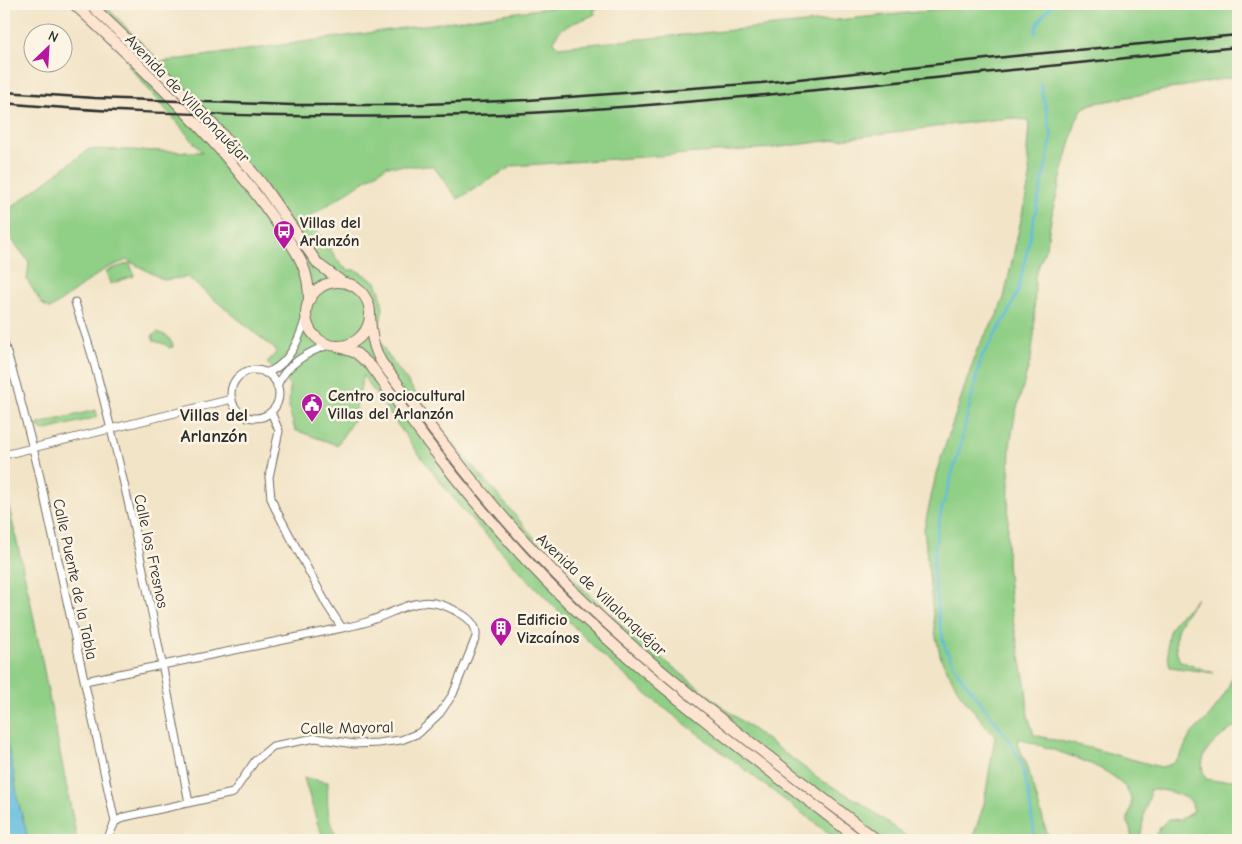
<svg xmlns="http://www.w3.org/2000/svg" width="1242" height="844" viewBox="0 0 1242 844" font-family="'Comic Neue',sans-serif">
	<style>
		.green { fill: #90cf86; stroke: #5e7d58 }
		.water { fill: #62bbdf; stroke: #467385 }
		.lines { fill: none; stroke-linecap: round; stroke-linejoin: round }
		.stream { stroke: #62bbdf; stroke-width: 2.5 }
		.street-casing { stroke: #716c62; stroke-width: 9 }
		.secondary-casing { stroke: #716c62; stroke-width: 12 }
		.street { stroke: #fff; stroke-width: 7 }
		.secondary { stroke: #fde4d0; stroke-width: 10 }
		.rail { stroke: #2b2b2b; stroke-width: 2.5 }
		.labels { text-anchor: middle; stroke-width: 5; stroke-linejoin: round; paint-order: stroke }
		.street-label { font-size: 16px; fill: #2b2b2b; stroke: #fcf5e5 }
		.poi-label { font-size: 16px; font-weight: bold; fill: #2b2b2b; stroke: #fcf5e5; text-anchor: start }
		.neighbourhood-label { font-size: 18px; font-weight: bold; fill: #2b2b2b; stroke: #fcf5e5 }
	</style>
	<rect width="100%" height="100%" fill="#fcf5e5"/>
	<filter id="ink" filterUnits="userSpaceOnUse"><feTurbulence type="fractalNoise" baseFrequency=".02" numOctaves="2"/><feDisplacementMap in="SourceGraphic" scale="10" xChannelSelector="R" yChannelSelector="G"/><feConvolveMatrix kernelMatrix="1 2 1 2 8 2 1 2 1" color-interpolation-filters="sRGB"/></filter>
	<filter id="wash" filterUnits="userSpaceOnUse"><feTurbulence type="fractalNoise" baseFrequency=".0096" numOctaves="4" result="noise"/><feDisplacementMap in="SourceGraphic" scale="20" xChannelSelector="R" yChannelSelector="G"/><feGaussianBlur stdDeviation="1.12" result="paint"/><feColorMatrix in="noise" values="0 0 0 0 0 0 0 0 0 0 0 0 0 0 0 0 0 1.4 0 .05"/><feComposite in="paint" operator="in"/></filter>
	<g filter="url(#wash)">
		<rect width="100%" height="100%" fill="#f2e4c7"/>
		<path class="green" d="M82 4 125 42 158 62 98 4H104L160 62 575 4H630L594 9 595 14C582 22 556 24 554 43L558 47 909 13 988 4H1238V76L1091 104 1082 109 1076 121 1053 209 1046 247 1035 276 1034 335 1031 358 1015 415 1010 446 1007 562 1011 610 1026 688 1028 716 1034 735 1098 750 1160 767C1185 765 1182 742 1195 730 1208 718 1215 711 1224 695 1231 685 1231 673 1238 664V724C1221 737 1192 753 1206 779L1218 781 1238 779V840H1153L1161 826 1167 820 1181 819 1194 811 1191 801C1177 793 1166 789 1149 790L1150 795 1145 809 1140 840H1131C1133 832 1127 825 1128 818 1130 811 1132 806 1131 799 1124 766 1047 750 1019 738L1017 743 1027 765 1049 840H972L984 804 995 737 961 695 941 659 935 632 924 529 937 470 978 347 996 317 1004 298 1030 178 1027 150 1029 124 1026 120 1011 118 973 122 772 148 512 166 458 199 433 166H387L308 218 342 266 348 270H356L376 282 380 292 383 308 380 322 379 339 387 354 449 438 549 555 573 579 628 631 724 708 821 780 860 802 911 840H837L646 694 599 652 533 585 460 507 415 449 363 376 356 408 359 411 337 445 295 430 289 410 290 386 267 363 277 351 187 277 164 280 127 260 105 269 50 309 42 304 27 280 29 262 4 229V213L89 149 202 152 128 65 144 63Z
			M130 263 134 276 110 284 106 271Z
			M158 332 168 337 173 345V347L169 348 165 344 154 341 152 336Z
			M96 410 97 416 94 418 43 431 39 428 38 424Z
			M4 485 31 604 77 840H4Z
			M1197 598C1181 621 1170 630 1179 660L1190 665 1214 673 1170 667C1162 628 1171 625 1197 598Z
			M304 778 328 782C327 801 326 826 341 840H325L318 825Z"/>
		<path class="water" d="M4 730 14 774 17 797 27 834 25 840H4Z"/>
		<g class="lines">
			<path class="stream" d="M1035 34C1037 21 1044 14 1053 4
				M1035 840 1028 790 1021 762 1011 742 959 674 945 648 939 619 933 568 935 545 940 515 959 451 981 358 1008 314 1018 291 1048 156 1052 136 1040 82"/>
		</g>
	</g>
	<g filter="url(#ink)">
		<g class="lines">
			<g class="street-casing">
				<path id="street" d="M75 302C81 323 89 343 94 363 133 508 161 656 189 803
					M4 343 16 383 38 468 115 822
					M231 394a24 24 0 1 1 48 0a24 24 0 1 1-48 0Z
					M265 373C288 367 300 338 306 317
					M277 386C285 365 309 351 329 345
					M4 455 232 399
					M85 681 342 628
					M107 840 115 822 124 817 233 793 255 761 273 746 316 738 354 744 378 743 401 740 419 733 440 713 453 694 476 637C477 627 472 621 463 615 424 591 410 606 372 620 363 624 352 626 342 628L327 605 275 508 271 498 269 477 279 431 271 412"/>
			</g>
			<g class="secondary-casing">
				<path id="secondary" d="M74 4C144 69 216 136 271 215 282 231 296 248 303 266 308 278 309 288 309 300
					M90 4 176 86 221 133 262 184 318 264 341 281
					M306 314a32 32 0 1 1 64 0a32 32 0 1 1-64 0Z
					M370 316C371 333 373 348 382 363 436 434 489 506 552 570 650 671 766 753 877 840
					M337 346 356 353 371 366C425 441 481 514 545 580 640 676 753 757 859 840"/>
			</g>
			<use href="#street" class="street"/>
			<use href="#secondary" class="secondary"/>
			<path class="rail" d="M4 92 95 98 293 105H400L528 100 761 83 1034 54 1238 35
				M4 103C97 112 190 114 283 116 377 117 470 117 563 111 789 97 1013 68 1238 47"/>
		</g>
	</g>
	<defs>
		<g id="bus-pin" transform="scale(1.125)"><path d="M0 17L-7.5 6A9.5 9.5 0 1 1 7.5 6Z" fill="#b5179e" stroke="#fcf5e5"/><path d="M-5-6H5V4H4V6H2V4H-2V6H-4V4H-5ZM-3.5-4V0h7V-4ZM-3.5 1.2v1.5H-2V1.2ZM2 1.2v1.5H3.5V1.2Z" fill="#fff"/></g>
		<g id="civic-pin" transform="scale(1.125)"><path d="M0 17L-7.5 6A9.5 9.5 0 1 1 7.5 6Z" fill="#b5179e" stroke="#fcf5e5"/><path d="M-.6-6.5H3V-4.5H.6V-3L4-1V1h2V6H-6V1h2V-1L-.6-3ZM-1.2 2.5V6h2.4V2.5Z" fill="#fff"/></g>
		<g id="building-pin" transform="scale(1.125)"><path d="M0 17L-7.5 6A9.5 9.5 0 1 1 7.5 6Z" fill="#b5179e" stroke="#fcf5e5"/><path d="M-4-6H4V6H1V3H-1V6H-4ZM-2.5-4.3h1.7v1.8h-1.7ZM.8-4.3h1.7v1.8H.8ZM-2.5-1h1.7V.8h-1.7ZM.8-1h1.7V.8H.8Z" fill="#fff"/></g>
	</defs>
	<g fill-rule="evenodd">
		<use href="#bus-pin" x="284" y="231"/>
		<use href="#civic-pin" x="312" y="404"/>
		<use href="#building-pin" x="501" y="628"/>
	</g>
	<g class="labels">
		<g class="street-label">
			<text transform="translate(188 98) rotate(46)" y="6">Avenida de Villalonquéjar</text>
			<text transform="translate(152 551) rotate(78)" y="6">Calle los Fresnos</text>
			<text transform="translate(76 579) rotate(78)" y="6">Calle Puente de la Tabla</text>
			<text transform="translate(602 594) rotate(43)" y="6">Avenida de Villalonquéjar</text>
			<text transform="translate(347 727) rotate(-1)" y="6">Calle Mayoral</text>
		</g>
		<g class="poi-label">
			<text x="300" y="228">Villas del<tspan x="300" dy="18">Arlanzón</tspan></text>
			<text x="328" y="401">Centro sociocultural<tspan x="328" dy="18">Villas del Arlanzón</tspan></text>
			<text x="517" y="625">Edificio<tspan x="517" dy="18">Vizcaínos</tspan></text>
		</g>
		<g class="neighbourhood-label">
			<text x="214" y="421">Villas del<tspan x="214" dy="21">Arlanzón</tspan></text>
		</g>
	</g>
	<rect width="1242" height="844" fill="none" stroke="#fcf5e5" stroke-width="20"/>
	<g transform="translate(48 48) rotate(25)"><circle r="24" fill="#fcf5e5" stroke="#a8a49b"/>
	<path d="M0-4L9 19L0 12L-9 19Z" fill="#b5179e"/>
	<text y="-8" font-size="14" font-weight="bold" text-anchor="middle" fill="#2b2b2b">N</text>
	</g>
</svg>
